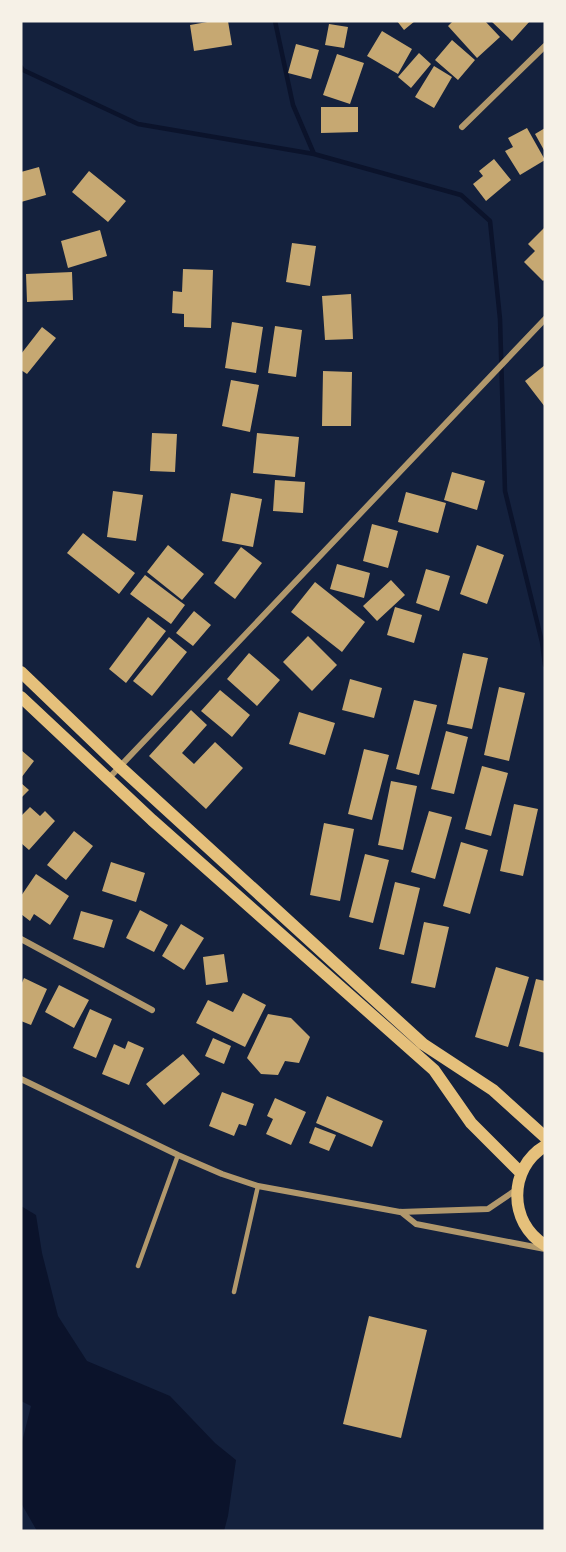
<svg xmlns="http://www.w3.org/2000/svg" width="566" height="1552" viewBox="0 0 566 1552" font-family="Overpass,sans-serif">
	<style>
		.water { fill: #0b132b }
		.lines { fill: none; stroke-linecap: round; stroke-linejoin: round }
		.stream { stroke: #0b132b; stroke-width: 4.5 }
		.building { fill: #c6a872 }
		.service { stroke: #b1986c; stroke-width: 4.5 }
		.minor { stroke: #b1986c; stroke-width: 6 }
		.secondary { stroke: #e5c07b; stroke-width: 12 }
	</style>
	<rect width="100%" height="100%" fill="#14213d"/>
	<path class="water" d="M21 1206 36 1215 42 1253 58 1316 87 1361 170 1396 215 1443 236 1460 228 1516 224 1531H37L21 1503V1446L31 1406 21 1401Z"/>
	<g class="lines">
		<path class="stream" d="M275 21 293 105 314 154
			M21 67 23 70 138 124 314 154 461 195 490 221 500 319 505 491 542 642 545 665"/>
	</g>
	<path class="building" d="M213 21H228L232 45 194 51 190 25Z
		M397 21H415L404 30Z
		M453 21H485L500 37 477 58 448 26Z
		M491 21H530L512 41Z
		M329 24 348 27 344 48 325 45Z
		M382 31 412 49 398 74 367 56Z
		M452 40 475 60 458 80 435 60Z
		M296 44 319 50 311 79 288 73Z
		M419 53 431 64 411 88 398 77Z
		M337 54 364 63 350 104 323 95Z
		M434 66 452 77 434 108 415 97Z
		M321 107H358V132L321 133Z
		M527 128 545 160 520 175 505 151 513 147 508 138Z
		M545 128V152L535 134Z
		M494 159 511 180 486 201 473 184 483 176 479 171Z
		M39 167 46 195 21 202V172Z
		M89 171 126 201 108 222 72 192Z
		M545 227V279L543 281 524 262 535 251 528 244Z
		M100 230 107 256 68 268 61 241Z
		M292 243 316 246 310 286 286 282Z
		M183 269 213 270 211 328 184 327V314L172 313 173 291 182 292Z
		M72 272 73 300 27 302 26 274Z
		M351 294 353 339 325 340 322 296Z
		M232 322 263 327 256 373 225 368Z
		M275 326 302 330 296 377 268 373Z
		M42 327 56 338 27 374 21 370V354Z
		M545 365V407L525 381Z
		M323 371 352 372 351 426H322Z
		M231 380 259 385 250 432 222 426Z
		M152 433 177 434 175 472 150 471Z
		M257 433 299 437 295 477 253 473Z
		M452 472 485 481 477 510 444 500Z
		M275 480 305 482 303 513 273 511Z
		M113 491 143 495 136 541 107 537Z
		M406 492 446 503 438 533 398 522Z
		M231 493 262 499 253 547 222 541Z
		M372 524 398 531 388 568 363 561Z
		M83 533 135 573 119 594 67 553Z
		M168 545 204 574 182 600 147 572Z
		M477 545 504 555 487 604 460 594Z
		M241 547 262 563 235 599 214 583Z
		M337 564 370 573 364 598 330 589Z
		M426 569 450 576 439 611 416 603Z
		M145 575 185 605 171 624 130 594Z
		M391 580 405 595 377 621 363 606Z
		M315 582 365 622 342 652 291 612Z
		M395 607 422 615 414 643 387 635Z
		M194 611 211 625 193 646 176 633Z
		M148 617 166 631 126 683 109 669Z
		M308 636 337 665 312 691 283 662Z
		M169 637 187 652 152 696 133 681Z
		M249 653 280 680 257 706 227 679Z
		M463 653 488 658 472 729 447 724Z
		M350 679 382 688 374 718 342 710Z
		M499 687 525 693 509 761 484 755Z
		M220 690 250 715 232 737 201 711Z
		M414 700 437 705 419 775 396 769Z
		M191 710 207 725 182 753 194 764 215 742 243 768 206 809 149 756Z
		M299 712 335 723 325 755 289 744Z
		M446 731 468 737 454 794 431 789Z
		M364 749 389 755 372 820 348 814Z
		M21 750 34 761 21 778Z
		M482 766 508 773 491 836 465 829Z
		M391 781 417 786 403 850 378 845Z
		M21 783 29 790 21 798Z
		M514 804 538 809 523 876 500 871Z
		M30 807 40 816 45 811 55 821 29 850 21 843V816Z
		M429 811 452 817 435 879 411 872Z
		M324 823 354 829 340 901 310 895Z
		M74 831 93 846 66 880 47 865Z
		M461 842 488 850 470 914 443 906Z
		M365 854 389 860 373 923 349 917Z
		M111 862 145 873 136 902 102 891Z
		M36 874 69 896 50 925 34 914 30 921 21 914V896Z
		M395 882 420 888 404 955 379 949Z
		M140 910 168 925 154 952 126 938Z
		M81 911 113 920 104 948 73 939Z
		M424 922 449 927 435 988 411 983Z
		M181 924 204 938 184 970 162 956Z
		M224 954 228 982 206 985 203 957Z
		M496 967 529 977 508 1047 475 1037Z
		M24 978 47 989 31 1025 21 1021V985Z
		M536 979 545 981V1053L519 1046Z
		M59 985 89 1000 74 1028 45 1012Z
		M243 993 266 1005 245 1047 196 1023 208 1000 233 1012Z
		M90 1009 112 1019 96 1058 73 1048Z
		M268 1014 291 1018 310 1037 299 1063 285 1061 278 1075 261 1074 247 1058Z
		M213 1038 231 1046 224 1064 205 1056Z
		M128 1041 144 1048 129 1085 102 1074 114 1044 125 1049Z
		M183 1054 200 1074 164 1105 146 1084Z
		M222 1092 254 1104 246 1126 239 1124 234 1136 209 1126Z
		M327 1096 383 1121 372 1147 316 1123Z
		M275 1098 306 1112 291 1145 266 1134 273 1119 267 1116Z
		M315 1127 336 1135 329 1151 309 1143Z
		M369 1316 427 1330 401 1438 343 1424Z"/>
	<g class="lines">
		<path class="service" d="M138 1266 178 1155
			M234 1292 258 1186"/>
		<path class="minor" d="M462 127 545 46
			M109 778 545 319
			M21 939 152 1010
			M21 1079 178 1155 222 1174 258 1186 400 1212 488 1209 516 1190
			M401 1212 416 1224 545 1249"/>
		<path class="secondary" d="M21 672 120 767 423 1044 493 1090 545 1137
			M21 697 152 820 434 1070 471 1123 521 1173
			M545 1146C508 1168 508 1223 545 1245"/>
	</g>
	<rect width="566" height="1552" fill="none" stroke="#f6f1e7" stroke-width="45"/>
</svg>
